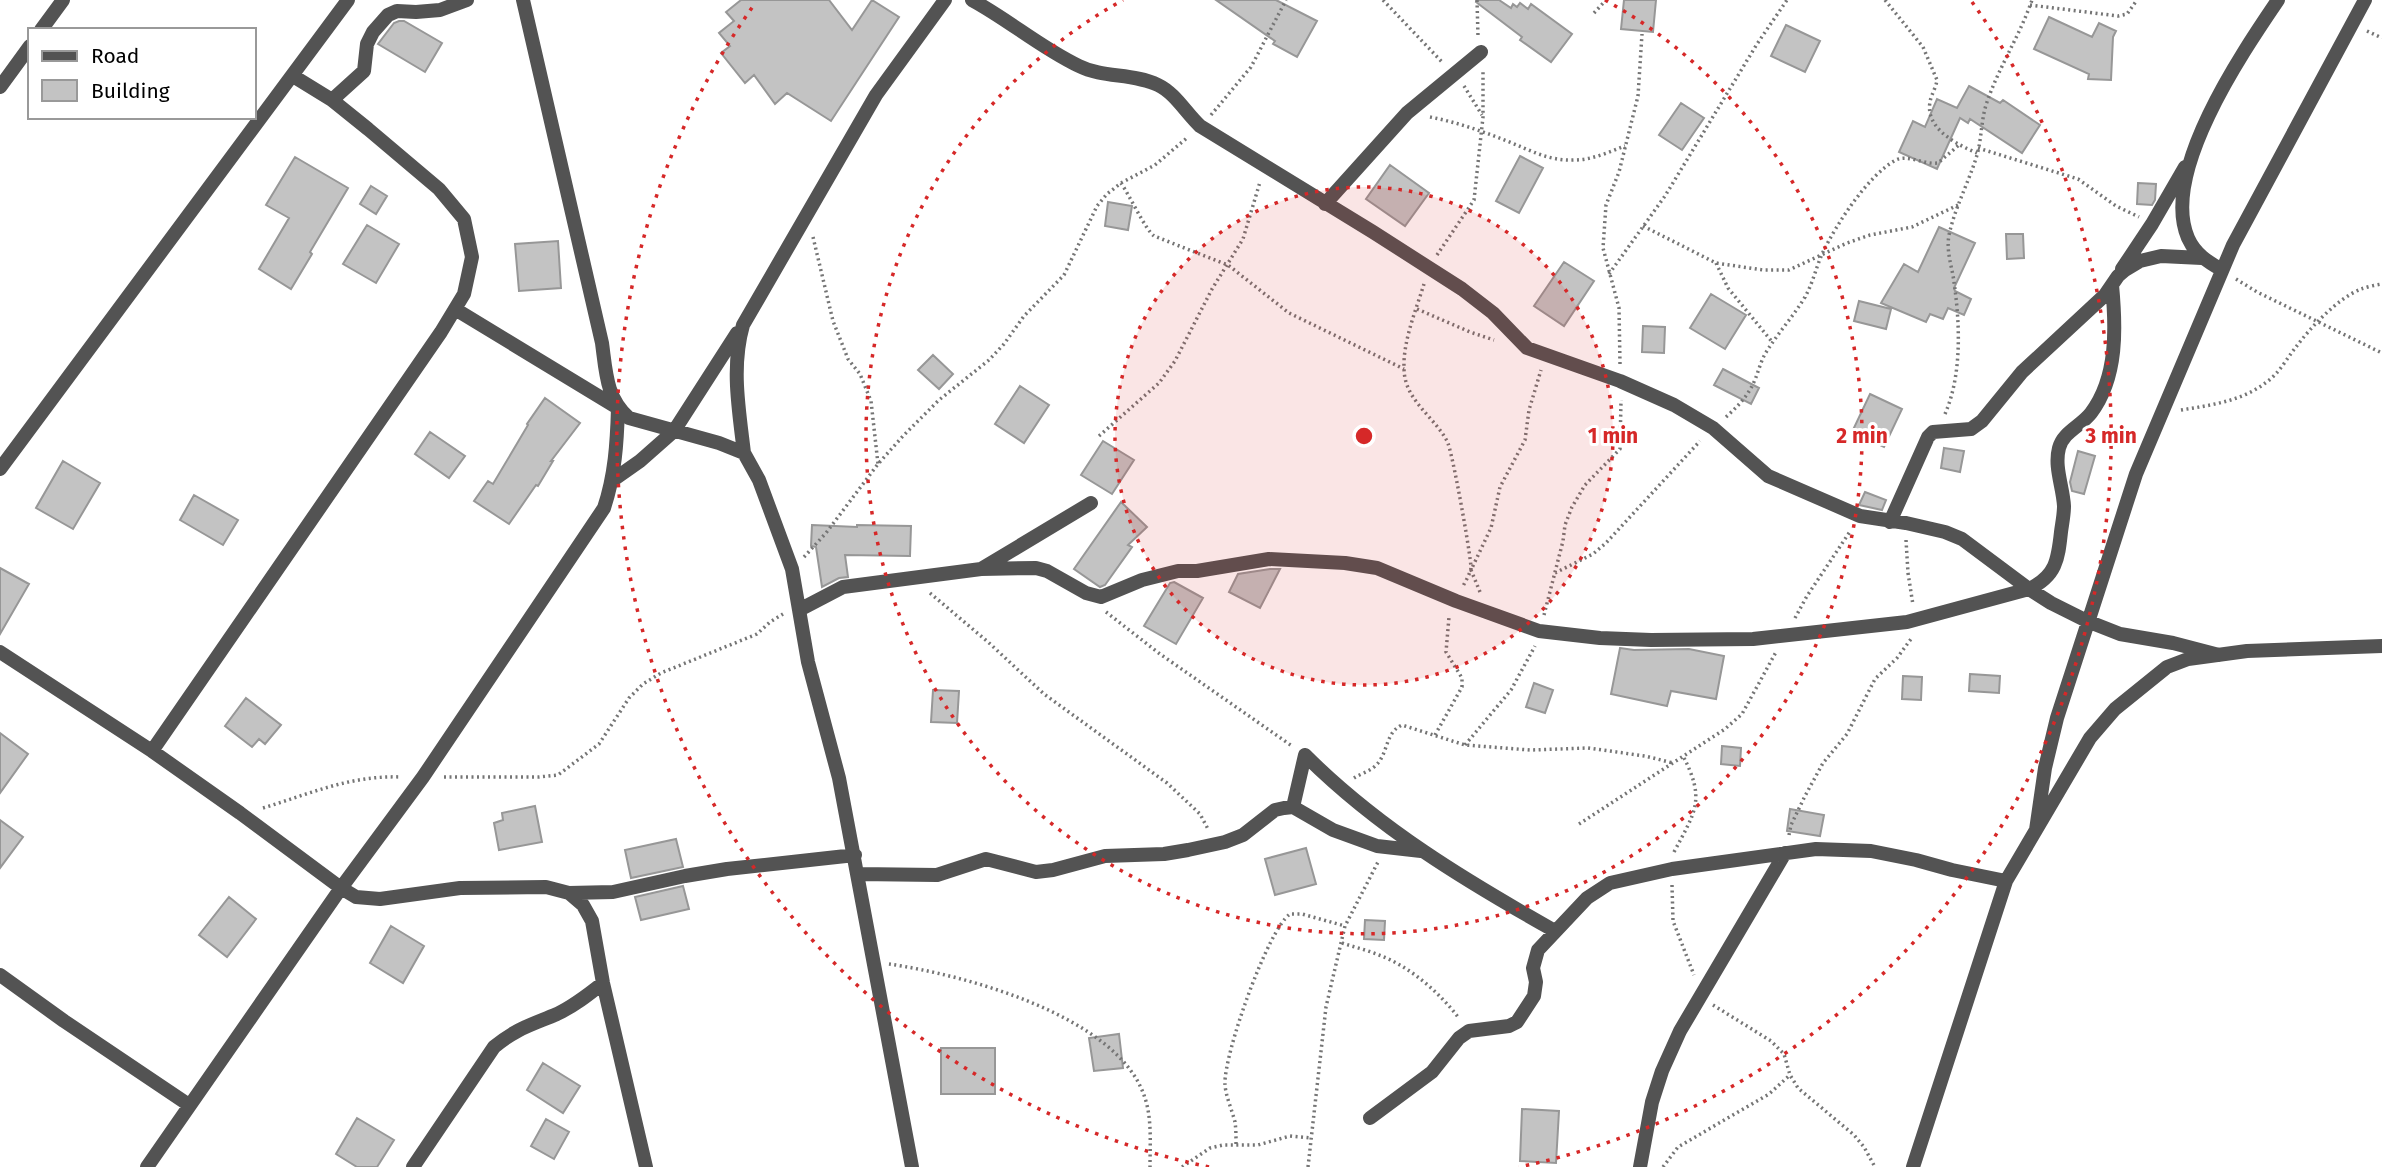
<svg xmlns="http://www.w3.org/2000/svg" width="2382" height="1167" viewBox="0 0 2382 1167" font-family="'Fira Sans',sans-serif">
	<style>
		.building { fill: #c3c3c3; stroke: #979797; stroke-width: 2 }
		.lines { fill: none; stroke-linecap: round; stroke-linejoin: round }
		.path { stroke: #757575; stroke-width: 3.5; stroke-dasharray: 2 3.5; stroke-linecap: butt }
		.minor { stroke: #535353; stroke-width: 14 }
		.ring { fill: none; stroke: #d62828; stroke-width: 3.5; stroke-dasharray: 3.5 7 }
		.centre { fill: #d62828; stroke: #fff; stroke-width: 3.5 }
		.ring-label { font-size: 21px; text-anchor: middle; font-weight: bold; fill: #d62828; stroke: #fff; stroke-width: 6; stroke-linejoin: round; paint-order: stroke }
	</style>
	<rect width="100%" height="100%" fill="#fff"/>
	<path class="building" d="M741 0H829L852 30 872 0 899 17 831 121 787 93 775 104 754 75 745 83 721 53 730 46 719 33 734 21 726 12Z
		M1216 0H1276L1317 21 1297 57 1273 44 1275 41Z
		M1477 0H1499L1511 8 1513 4 1517 7 1520 3 1528 9 1531 4 1572 34 1551 62 1520 40 1522 37 1476 2Z
		M1624 0H1656L1653 32 1621 29Z
		M2049 17 2092 37 2099 23 2116 31 2113 37 2111 80 2088 79 2089 74 2034 49Z
		M399 21H404L442 43 425 72 378 44 394 23Z
		M1786 25 1820 41 1805 72 1771 56Z
		M1969 86 2000 103 2003 100 2040 125 2022 153 1970 119 1968 123 1960 118 1937 169 1899 152 1913 121 1925 127 1937 99 1957 108Z
		M1681 103 1704 118 1682 150 1659 135Z
		M1520 156 1543 168 1519 213 1496 201Z
		M295 157 348 188 310 252 312 254 291 289 259 269 289 218 266 205Z
		M1390 165 1429 193 1405 226 1366 199Z
		M2138 183 2156 184 2155 200 2152 205 2137 204Z
		M371 186 387 196 376 214 360 204Z
		M1108 202 1132 206 1128 230 1105 226Z
		M367 225 399 244 376 283 343 264Z
		M1939 227 1975 243 1954 288 1955 291 1971 299 1964 315 1948 308 1943 319 1930 314 1926 322 1881 303 1904 264 1918 272Z
		M2006 234H2023L2024 258 2007 259Z
		M558 241 561 288 519 291 515 244Z
		M1564 262 1594 281 1564 326 1534 306Z
		M1711 294 1746 315 1725 349 1690 328Z
		M1859 301 1891 309 1886 329 1854 321Z
		M1643 326 1665 327 1664 353 1642 352Z
		M933 355 953 374 939 389 918 370Z
		M1723 369 1759 388 1751 404 1714 385Z
		M1020 386 1049 405 1024 443 995 424Z
		M1870 394 1902 409 1884 447 1852 432Z
		M545 398 580 423 551 461H553L538 486 536 485 509 524 474 501 488 481 493 484 528 425 527 424Z
		M430 432 465 456 449 478 415 454Z
		M1103 441 1134 460 1112 494 1081 475Z
		M1944 448 1964 451 1960 472 1941 468Z
		M2078 451 2095 456 2084 494 2072 491 2070 482Z
		M63 461 100 483 73 529 36 508Z
		M1865 492 1886 500 1882 510 1859 505Z
		M194 495 238 520 223 545 180 520Z
		M1121 502 1147 527 1128 545 1132 547 1105 585 1100 587 1074 569Z
		M812 525 857 527V525L911 526 910 556 845 555 848 577 839 578 822 587 816 547 811 546Z
		M0 568 29 584 0 634Z
		M1270 569H1280L1260 608 1229 592 1238 574Z
		M1174 582 1203 598 1176 644 1144 626 1170 583Z
		M1620 648 1634 650 1689 649 1724 656 1716 699 1671 691 1667 706 1611 694Z
		M1970 674 2000 676 1999 693 1969 691Z
		M1903 676 1922 677 1921 700 1902 699Z
		M1534 683 1553 690 1545 713 1526 707Z
		M933 690 959 691 957 723 931 722Z
		M246 698 281 725 265 744 259 739 252 747 225 726Z
		M0 733 28 754 0 793Z
		M1722 746 1741 748 1740 766 1721 764Z
		M535 806 542 842 499 850 494 823 503 820 502 813Z
		M1790 809 1824 815 1820 836 1787 831Z
		M0 820 23 837 0 868Z
		M676 839 683 867 631 878 625 850Z
		M1306 848 1316 884 1275 895 1265 859Z
		M683 886 689 909 641 920 635 897Z
		M229 897 256 919 227 957 199 935Z
		M1365 920 1385 921 1384 940 1364 939Z
		M391 926 424 946 403 983 370 963Z
		M1119 1034 1123 1068 1094 1071 1089 1038Z
		M941 1048H995V1094H941Z
		M543 1063 580 1086 563 1113 527 1090Z
		M1522 1109 1559 1111 1556 1163 1520 1161Z
		M357 1118 394 1140 377 1167H357L336 1154Z
		M546 1119 569 1132 554 1159 531 1146Z"/>
	<g class="lines">
		<path class="path" d="M1383 0 1442 62
			M1477 0 1478 36
			M1885 0 1923 47 1937 80C1936 88 1931 95 1930 102 1925 129 1958 145 1977 153
			M2030 5 2118 16 2127 14 2137 0
			M1594 13 1606 0
			M2367 31 2382 38
			M1464 86 1482 115
			M1211 115 1251 67 1286 0
			M1430 117C1456 122 1482 131 1507 141 1530 150 1548 161 1574 160 1592 160 1609 152 1625 146
			M1978 148 2078 179 2116 206 2139 217
			M1121 183C1130 196 1145 229 1154 236L1228 265 1289 313 1404 369
			M1643 226 1716 263 1763 270H1789L1847 243 1870 235 1912 227 1958 205
			M813 237 833 321 848 359 860 374 871 401 878 464
			M1437 255 1474 200 1483 117V72
			M1716 263 1728 288 1773 343
			M1609 274 1665 196 1757 44 1787 0
			M2236 279 2257 292 2382 353
			M1424 284C1416 310 1403 341 1404 368 1404 400 1433 415 1447 441 1452 449 1471 556 1471 568 1470 574 1465 582 1462 588
			M1417 309 1470 332 1494 340
			M1620 364 1619 308 1603 248 1606 205 1619 172 1638 96 1642 34
			M2181 410C2212 405 2243 401 2268 381 2280 372 2287 358 2296 347 2310 328 2338 298 2361 289 2367 287 2375 285 2382 284
			M1945 414C1962 375 1960 324 1954 282 1952 266 1946 252 1949 235 1955 207 1969 182 1977 155 1982 137 1981 119 1987 102 1999 67 2020 35 2032 0
			M1726 417C1737 407 1747 397 1753 384 1758 374 1760 363 1765 354 1777 334 1793 317 1805 297 1813 283 1816 267 1823 252 1836 225 1868 175 1896 160 1908 154 1924 165 1938 163L1959 145
			M1099 436 1159 383 1175 361 1212 289 1243 239 1260 182
			M1906 540 1908 573 1913 605
			M804 557 826 533 878 464 903 436 939 400 989 360 1004 344 1024 316 1064 275 1097 206 1107 194 1121 183 1155 165 1188 137
			M1555 573 1593 554 1606 543 1700 441
			M1480 592 1471 570 1491 528 1500 487 1525 440 1529 410 1541 370
			M930 593 988 642 1044 694 1167 783 1200 814 1208 829
			M1106 612 1160 654 1292 746
			M1544 615 1563 541 1565 525 1572 507 1585 485 1620 449 1621 400
			M1795 618 1807 596 1851 530
			M1435 735 1462 687V678L1446 652 1449 617
			M1465 745 1511 690 1535 646
			M444 777H539L558 775 599 744 629 698 643 684 661 673 757 634 770 622 783 614
			M1354 778C1360 774 1368 772 1374 767 1389 755 1384 733 1402 725L1465 745 1530 750 1588 748 1645 756 1673 763
			M263 808C309 794 351 775 401 777
			M1579 824 1725 729 1742 714 1776 652
			M1789 835 1791 825 1805 796 1823 763 1847 734 1875 679 1897 658 1911 639
			M1674 852C1695 812 1706 800 1683 756
			M1672 885 1673 921 1694 975
			M1342 943C1354 947 1367 950 1379 955 1409 966 1439 992 1458 1017
			M889 964C965 975 1119 1016 1145 1098 1152 1119 1150 1144 1150 1167
			M1713 1005 1771 1041 1784 1054 1790 1075 1798 1088 1854 1135 1864 1147 1875 1167
			M1236 1144C1236 1136 1236 1129 1235 1122 1232 1110 1226 1097 1225 1085 1223 1056 1268 929 1290 914H1302L1345 926
			M1182 1167 1210 1148 1223 1145H1258L1290 1136 1311 1138
			M1308 1167 1326 1007 1333 977 1345 926 1378 862
			M1663 1167 1678 1147 1769 1094 1790 1075"/>
		<path class="minor" d="M523 0 602 343C606 372 606 398 629 418L719 443 744 453 759 480 792 569 808 662 839 778 912 1167
			M972 0C1009 20 1041 48 1079 66 1103 78 1133 73 1158 85 1175 93 1186 113 1200 126L1373 232 1462 289 1493 313 1527 348 1620 381 1674 405 1713 428 1768 476 1860 516 1906 523 1945 532 1962 539 2029 589 2051 603 2087 621 2120 634 2173 643 2219 655
			M41 30 63 0
			M0 87 30 46
			M332 100 364 71 367 44 373 32 388 15 397 11 416 12 440 10 467 0
			M1325 204 1407 113 1481 52
			M2122 269 2152 224 2185 167
			M2222 270C2208 262 2195 254 2188 238 2160 173 2242 53 2278 0
			M744 453C739 410 731 367 743 325L876 95 945 0
			M0 469 348 0
			M613 480 640 461 674 431 737 333
			M1890 522 1928 437 1933 432 1971 429 1982 421 2022 372 2105 295 2118 276 2125 270 2140 261 2161 256 2202 258
			M981 569 1036 568 1047 571 1086 593 1101 597 1142 580 1178 571H1197L1269 559 1345 563 1377 568 1456 601 1539 631 1600 638 1651 640 1753 639 1907 622 2029 589C2056 576 2058 560 2061 532 2062 524 2064 515 2064 506 2063 487 2054 467 2059 448 2063 432 2081 426 2091 413 2118 377 2116 327 2112 285
			M799 610 843 587 981 569 1091 503
			M0 652 152 751 240 813 341 888 356 897 380 899 460 888 546 887 569 893 583 905 592 921 603 983 646 1167
			M152 751 441 332 464 294 472 257 464 219 439 189 368 129 332 100 293 76
			M1305 755C1378 828 1466 881 1555 931
			M1293 807 1305 755
			M2036 830 2045 768 2057 718 2136 474 2233 245 2365 0
			M858 874 937 875 986 859 1036 872 1053 870 1105 856 1164 854 1188 850 1225 842 1243 835 1275 810 1284 808 1293 807 1333 830 1377 846 1421 851
			M569 893 613 892 685 876 727 869 855 855
			M0 975 64 1021 189 1105
			M1370 1118 1432 1072 1459 1038 1469 1031 1509 1026 1517 1022 1534 996 1536 982 1533 968 1538 950 1587 898 1610 883 1672 869 1816 849 1871 851 1916 860 1952 870 2006 881
			M147 1167 341 888 423 777 604 508C615 475 617 443 618 408L455 309
			M413 1167 494 1047C517 1028 531 1025 557 1014 574 1006 588 995 603 983
			M1640 1167 1652 1102 1662 1071 1680 1031 1785 853
			M1913 1167 2006 881 2090 738 2115 709 2167 667 2188 659 2247 651 2382 646"/>
	</g>
	<circle cx="1364" cy="436" r="249" fill="#d62828" fill-opacity=".12"/>
	<g class="ring">
		<circle cx="1364" cy="436" r="249"/>
		<path d="M1605 0A498 498 0 1 1 1123 0"/>
		<path d="M1209 1167A747 747 0 0 1 756 2M1972 2A747 747 0 0 1 1519 1167"/>
	</g>
	<circle cx="1364" cy="436" r="10" class="centre"/>
	<g class="ring-label">
		<text x="1613" y="443">1 min</text>
		<text x="1862" y="443">2 min</text>
		<text x="2111" y="443">3 min</text>
	</g>
	<rect x="28" y="28" width="228" height="91" fill="#ffffff" stroke="#999999" stroke-width="2"/>
	<rect x="42" y="51" width="35" height="10" fill="#535353" stroke="#999999" stroke-width="2"/>
	<text x="91" y="63" font-size="21" fill="#000000">Road</text>
	<rect x="42" y="80" width="35" height="21" fill="#c3c3c3" stroke="#999999" stroke-width="2"/>
	<text x="91" y="98" font-size="21" fill="#000000">Building</text>
</svg>
